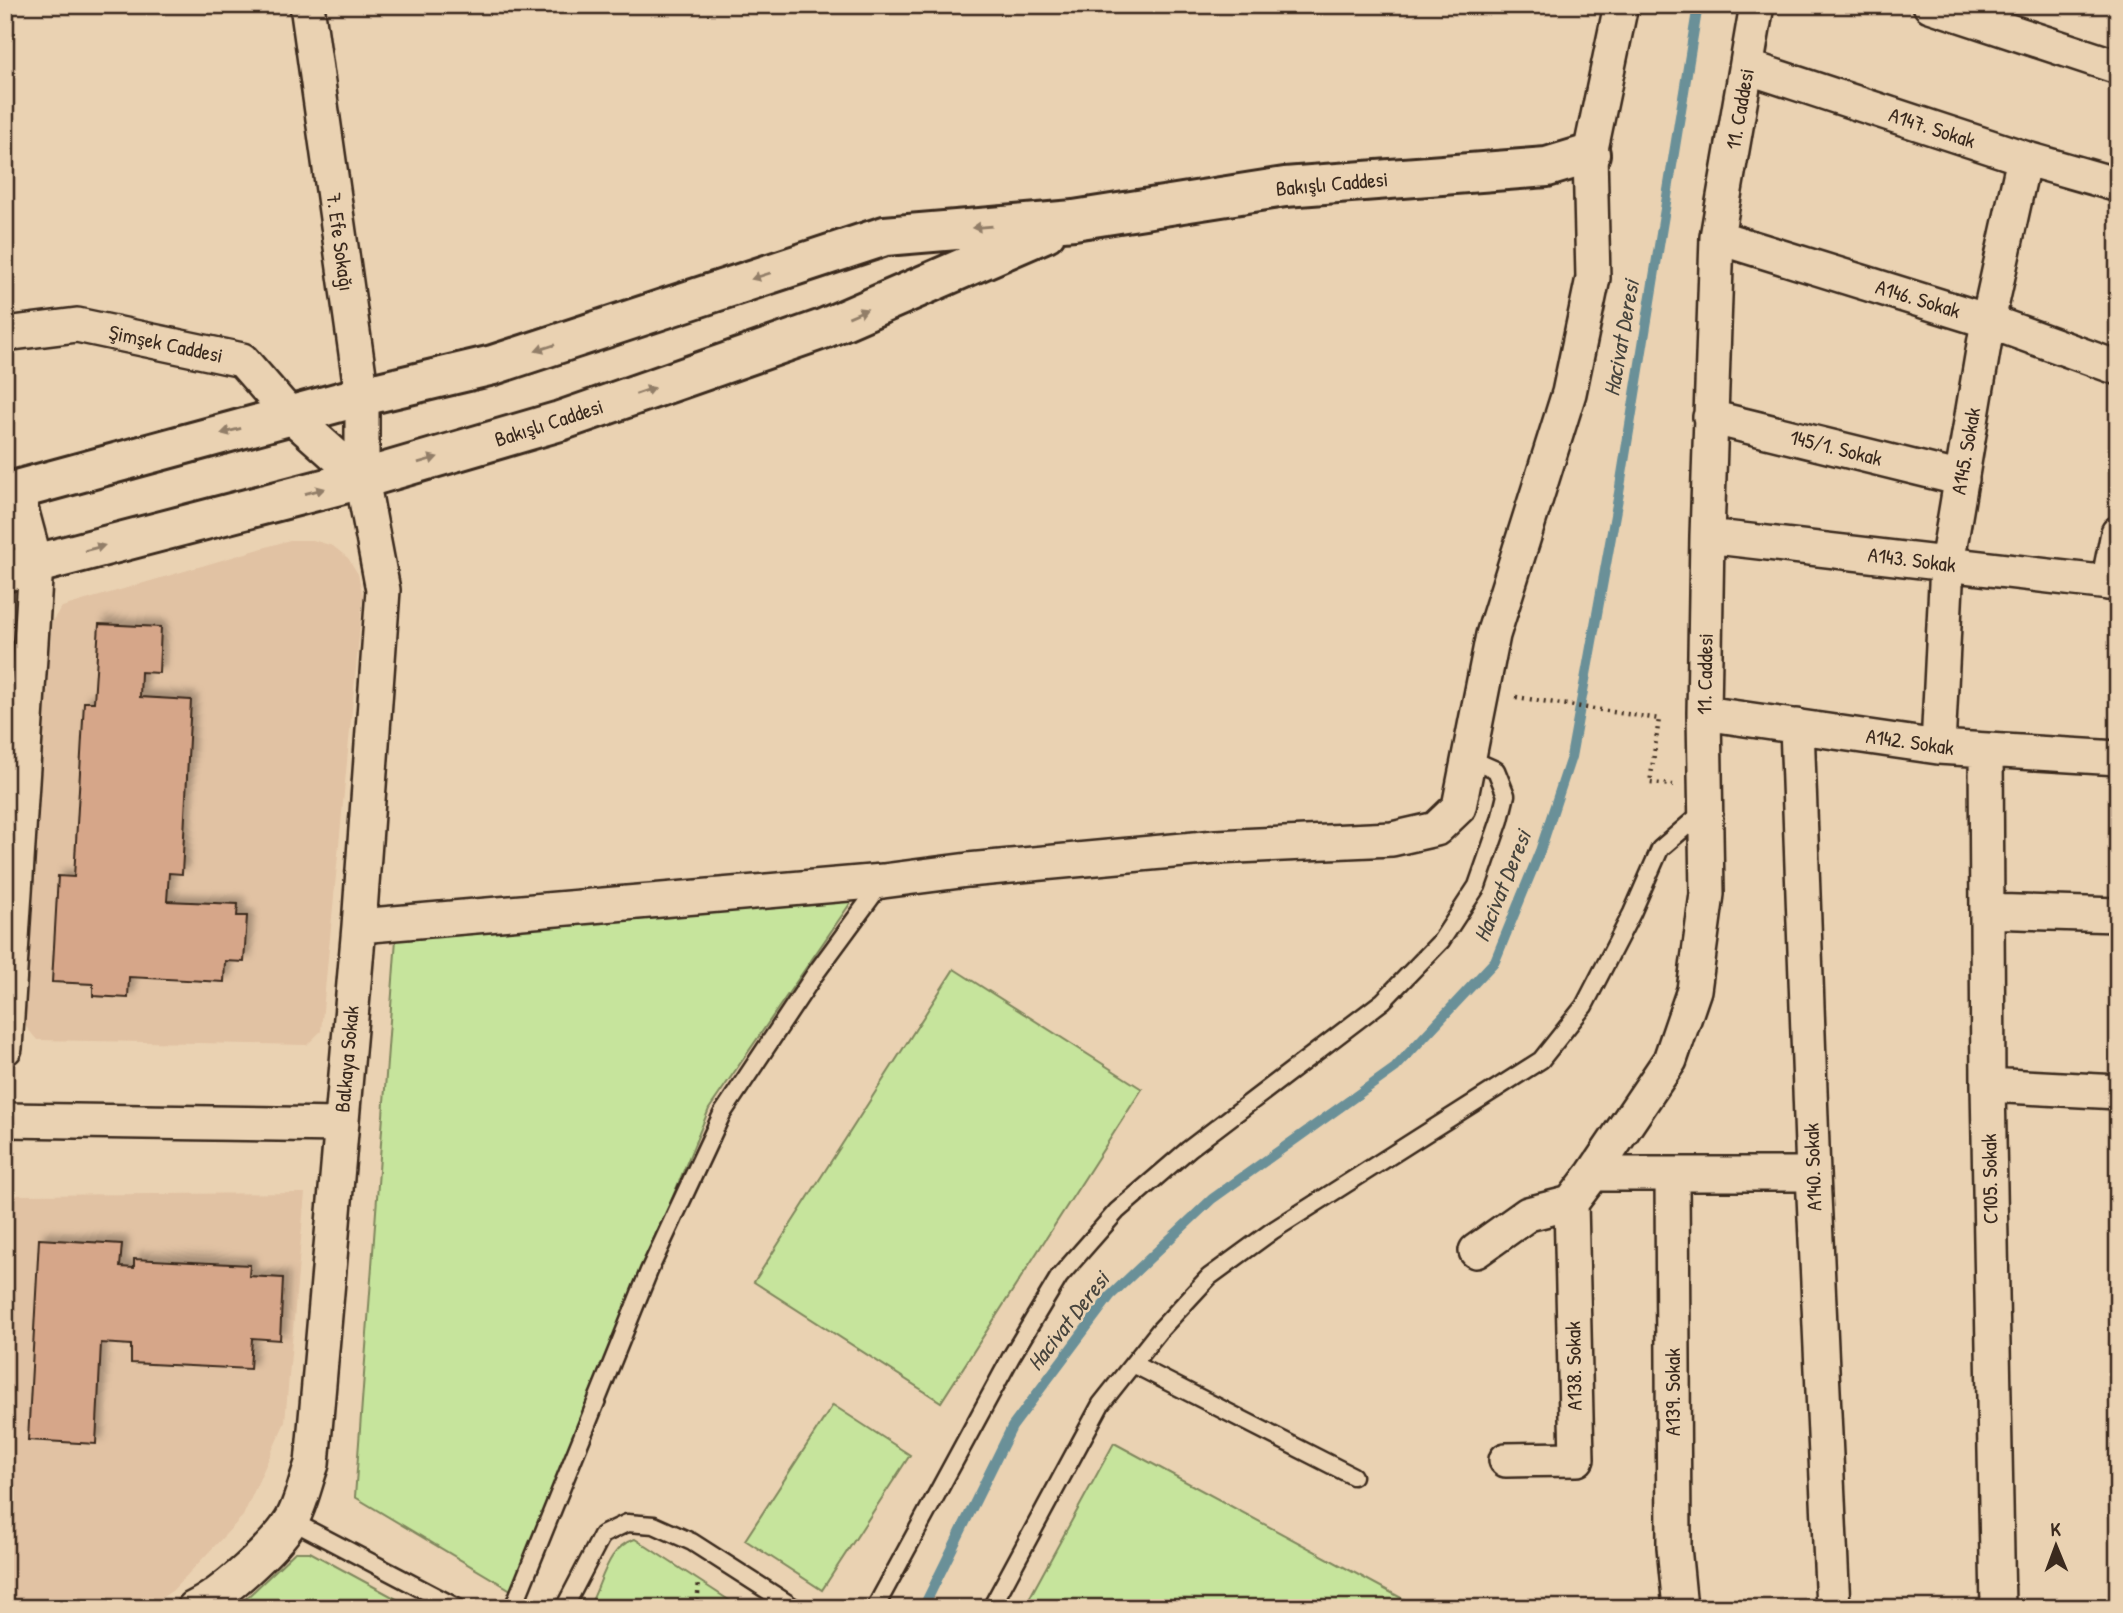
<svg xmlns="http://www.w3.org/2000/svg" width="2123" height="1613" viewBox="0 0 2123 1613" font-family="'Patrick Hand',sans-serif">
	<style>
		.built { fill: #e1c2a3 }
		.green { fill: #c6e49c; stroke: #80875d; stroke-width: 2 }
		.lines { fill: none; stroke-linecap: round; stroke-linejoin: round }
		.stream { stroke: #6a9098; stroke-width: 10 }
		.building { fill: #d6a689; stroke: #3b2a1e; stroke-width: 2; filter: url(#shadow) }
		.lane-casing { stroke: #3b2a1e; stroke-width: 21 }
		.street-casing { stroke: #3b2a1e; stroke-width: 38 }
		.secondary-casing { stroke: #3b2a1e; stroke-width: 44 }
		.path { stroke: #3b2a1e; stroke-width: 4.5; stroke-dasharray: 2 5; stroke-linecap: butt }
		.lane { stroke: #ead2b2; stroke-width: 16 }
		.street { stroke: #ead2b2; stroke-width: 33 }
		.secondary { stroke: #ead2b2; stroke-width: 38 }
		.oneway { fill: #927e68 }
		.labels { text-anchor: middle; stroke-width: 5; stroke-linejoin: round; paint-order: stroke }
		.street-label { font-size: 21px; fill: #3b2a1e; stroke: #ead2b2 }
		.water-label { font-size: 23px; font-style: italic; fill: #47443d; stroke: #ead2b2 }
	</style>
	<defs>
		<filter id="shadow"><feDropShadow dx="6" dy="-6" stdDeviation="3.5" flood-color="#0004"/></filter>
	</defs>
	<rect width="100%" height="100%" fill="#ead2b2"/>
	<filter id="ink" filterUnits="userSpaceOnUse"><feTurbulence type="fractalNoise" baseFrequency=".0143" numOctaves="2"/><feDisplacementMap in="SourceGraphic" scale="14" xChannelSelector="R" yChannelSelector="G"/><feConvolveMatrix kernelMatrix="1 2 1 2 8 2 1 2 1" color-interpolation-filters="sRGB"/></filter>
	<g filter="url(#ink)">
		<path class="built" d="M290 540H313L333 546 348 558 358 574 363 596 321 1031 307 1045 37 1040 22 1022 52 621 62 607Z
			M305 1193 285 1422 243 1516 172 1591 151 1604 137 1608H5V1310L15 1195Z"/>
		<path class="green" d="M856 895 709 1109 511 1590 355 1497 396 939Z
			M954 969 1142 1089 941 1402 754 1282Z
			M833 1405 910 1455 822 1590 745 1540Z
			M1114 1443 1405 1600 1401 1608H1024Z
			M635 1539 741 1608H588C603 1584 605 1548 635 1539Z
			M295 1552H310L413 1608H236Z"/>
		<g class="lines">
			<path class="stream" d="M923 1608 1012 1427 1110 1296 1212 1199 1395 1068 1495 961 1540 851 1571 757 1619 493 1698 5"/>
		</g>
		<path class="building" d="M99 624 161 627 159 673 141 672 140 697 191 700 182 874 169 873 167 901 238 904 237 916H247L244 962 225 961 224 982 129 977 128 998 93 996V984L52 982 58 876 74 877 84 702H94Z
			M39 1239 122 1244 120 1267 134 1268V1259L250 1265 249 1276 283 1278 280 1340 252 1338 250 1369 131 1363V1345L101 1343 96 1444 28 1440Z"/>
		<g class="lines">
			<g class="lane-casing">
				<path id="lane" d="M1133 1364 1353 1476
					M292 1521 458 1608
					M513 1608 649 1271 722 1114 815 974 881 884
					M564 1608 602 1535 627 1523 654 1525 692 1542 795 1608
					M875 1608 1011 1357 1059 1277 1117 1211 1189 1149 1383 1001 1441 941 1477 886 1500 820 1506 795 1496 770 1469 758
					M991 1608 1101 1404 1159 1331 1209 1277 1272 1231 1541 1060 1584 1006 1632 913 1660 849 1704 811"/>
			</g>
			<g class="street-casing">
				<path id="street" d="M1930 5 2118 67
					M1747 67 2024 158 2118 185
					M1717 237 1988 321 2118 368
					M5 334 77 325 242 360 290 415 362 479
					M1710 417 1962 479
					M1707 536 2118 584
					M2108 583 2118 533
					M1704 713 1938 747 2118 758
					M1797 726 1813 1174 1833 1608
					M1938 747 1947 564 1988 321 2024 158
					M1986 751 1988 1085 1998 1608
					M1987 911 2118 915
					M359 926 883 881 968 870 1216 847 1392 839 1436 829 1459 807 1493 635 1569 393 1593 278 1590 154 1621 5
					M5 1048 36 564 16 490
					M1988 1085 2118 1092
					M5 1120 341 1125
					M1593 1174H1813
					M1672 1176 1674 1547 1680 1608
					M1476 1251 1528 1214 1571 1203 1593 1174 1670 1060 1694 990 1707 894 1704 713 1707 536 1717 237 1757 5
					M1506 1460 1577 1459 1571 1203
					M194 1608C221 1596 276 1546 291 1521 301 1505 305 1482 312 1464L359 926 383 590 362 479V396L307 5"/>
			</g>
			<g class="secondary-casing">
				<path id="secondary" d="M5 493 362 396 493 365 885 236 1074 220 1285 187 1547 167 1590 154
					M5 572 362 479 560 421 823 329 1046 232"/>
			</g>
			<path class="path" d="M1516 697 1659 719 1650 783 1673 785
				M697 1608 699 1581"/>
			<use href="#lane" class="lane"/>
			<use href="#street" class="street"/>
			<use href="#secondary" class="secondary"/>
		</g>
		<defs><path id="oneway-solid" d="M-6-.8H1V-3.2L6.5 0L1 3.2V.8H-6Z" transform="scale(1.75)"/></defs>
		<g class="oneway">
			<use href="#oneway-solid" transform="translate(982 227) rotate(175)"/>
			<use href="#oneway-solid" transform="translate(761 276) rotate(162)"/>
			<use href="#oneway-solid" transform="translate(858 313) rotate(-23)"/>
			<use href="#oneway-solid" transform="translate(545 348) rotate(162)"/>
			<use href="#oneway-solid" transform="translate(645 391) rotate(-19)"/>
			<use href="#oneway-solid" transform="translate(231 431) rotate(165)"/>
			<use href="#oneway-solid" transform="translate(428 460) rotate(-16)"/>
			<use href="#oneway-solid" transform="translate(315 491) rotate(-15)"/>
			<use href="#oneway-solid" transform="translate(95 548) rotate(-15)"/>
		</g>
	</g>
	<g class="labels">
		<g class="street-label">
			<text transform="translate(1740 109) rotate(-80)" y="7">11. Caddesi</text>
			<text transform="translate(1932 128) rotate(18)" y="7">A147. Sokak</text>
			<text transform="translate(1332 184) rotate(-5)" y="7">Bakışlı Caddesi</text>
			<text transform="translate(340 242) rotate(82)" y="7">7. Efe Sokağı</text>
			<text transform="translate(1918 299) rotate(17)" y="7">A146. Sokak</text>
			<text transform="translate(166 344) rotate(12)" y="7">Şimşek Caddesi</text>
			<text transform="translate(549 423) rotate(-18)" y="7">Bakışlı Caddesi</text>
			<text transform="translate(1836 448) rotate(14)" y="7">145/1. Sokak</text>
			<text transform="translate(1966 451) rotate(-80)" y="7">A145. Sokak</text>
			<text transform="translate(1912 560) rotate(7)" y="7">A143. Sokak</text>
			<text transform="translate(1705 674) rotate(-89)" y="7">11. Caddesi</text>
			<text transform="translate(1910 742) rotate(8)" y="7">A142. Sokak</text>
			<text transform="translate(347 1059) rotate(-85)" y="7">Balkaya Sokak</text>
			<text transform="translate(1813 1167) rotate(-92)" y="7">A140. Sokak</text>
			<text transform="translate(1990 1179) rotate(-91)" y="7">C105. Sokak</text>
			<text transform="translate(1574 1366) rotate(-91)" y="7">A138. Sokak</text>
			<text transform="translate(1673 1392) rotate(-90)" y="7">A139. Sokak</text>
		</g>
		<g class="water-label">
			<text transform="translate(1621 338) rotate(-80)" y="8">Hacivat Deresi</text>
			<text transform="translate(1502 886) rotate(-68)" y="8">Hacivat Deresi</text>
			<text transform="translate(1068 1321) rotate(-52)" y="8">Hacivat Deresi</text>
		</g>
	</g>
	<rect width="2123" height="1613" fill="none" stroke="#ead2b2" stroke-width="28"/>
	<rect x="14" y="14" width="2095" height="1585" fill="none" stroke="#3b2a1e" stroke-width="2.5" filter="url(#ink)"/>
	<g transform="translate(2056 1546) rotate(359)" stroke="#ead2b2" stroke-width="5" paint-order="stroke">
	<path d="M0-5L12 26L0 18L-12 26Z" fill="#3b2a1e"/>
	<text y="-10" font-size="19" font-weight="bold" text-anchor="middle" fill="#3b2a1e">K</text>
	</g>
</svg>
